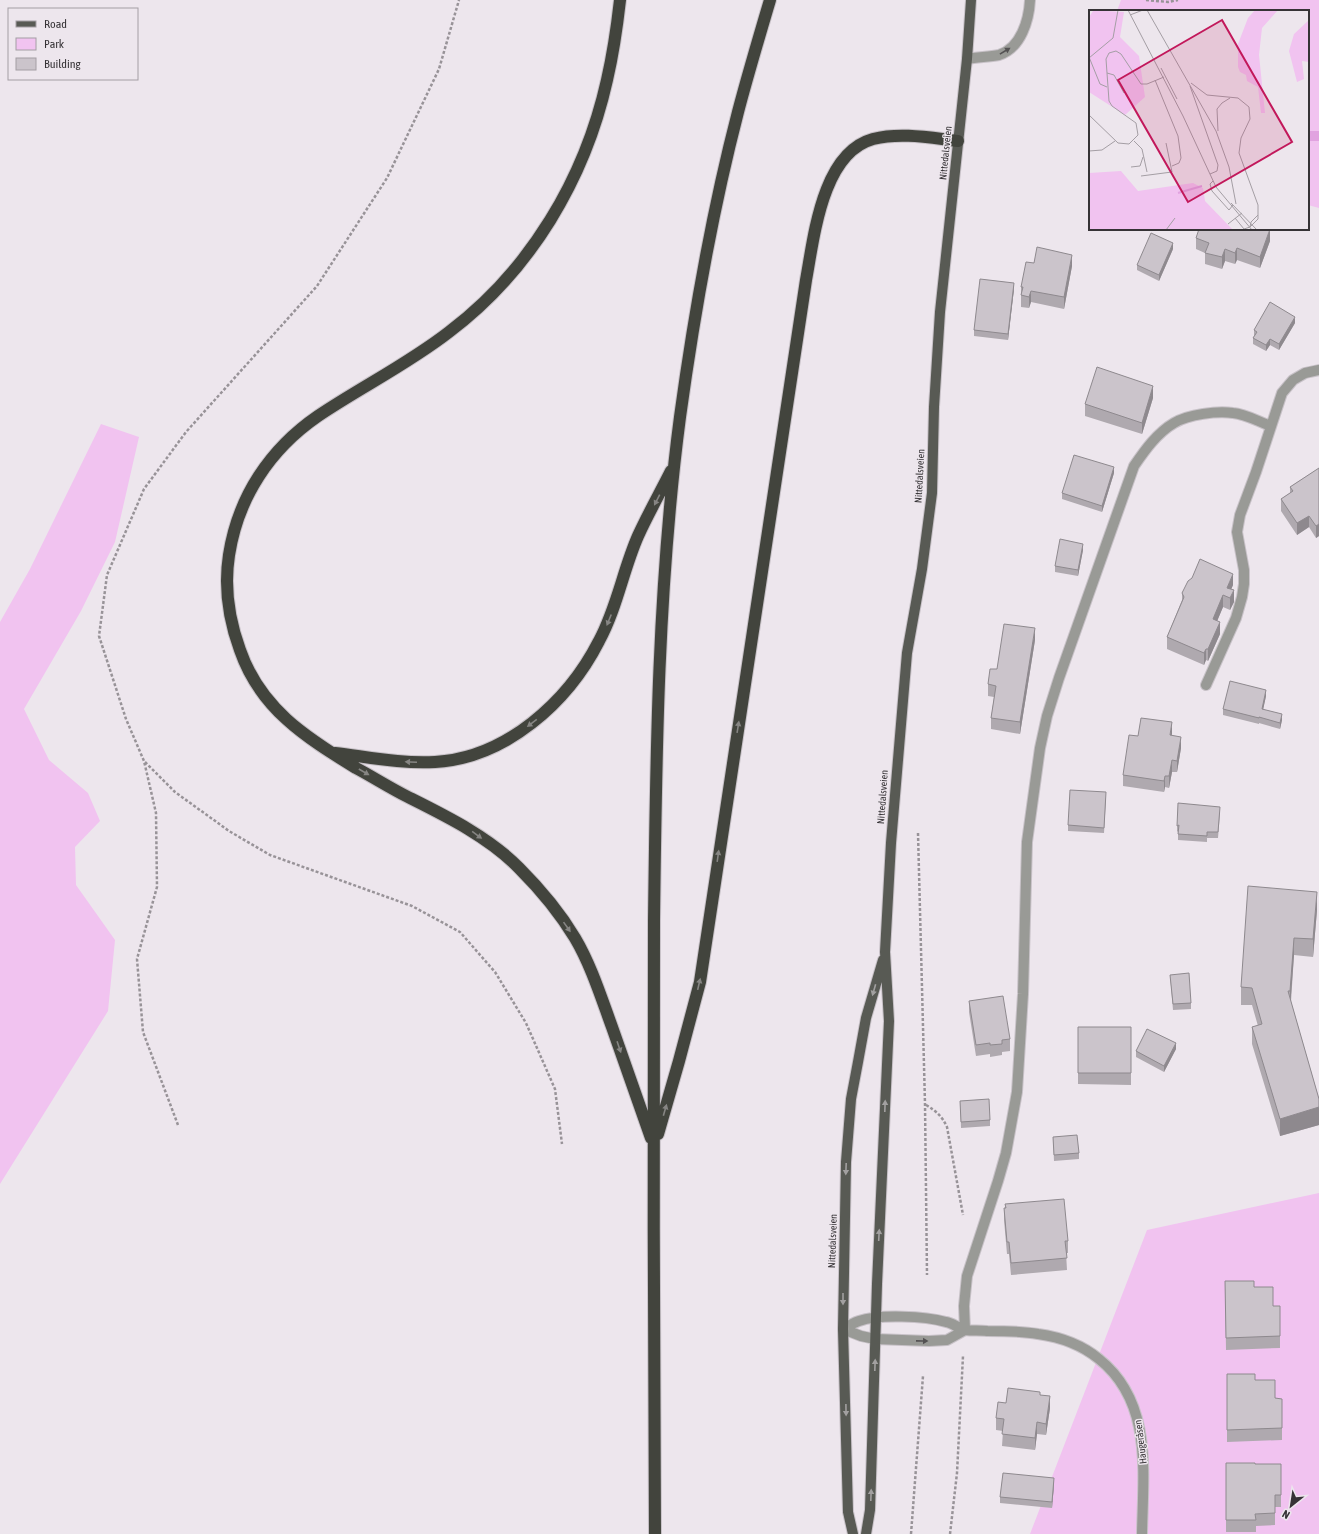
<svg xmlns="http://www.w3.org/2000/svg" width="1319" height="1534" viewBox="0 0 1319 1534" font-family="'Asap Condensed',sans-serif">
	<style>
		.green { fill: #f1c3f0 }
		.lines { fill: none; stroke-linecap: round; stroke-linejoin: round }
		.stream { stroke: #e1a3e0; stroke-width: 10 }
		.minor-casing { stroke: #c8c2c8; stroke-width: 12 }
		.major-casing { stroke: #c8c2c8; stroke-width: 12 }
		.highway-casing { stroke: #c8c2c8; stroke-width: 14 }
		.path { stroke: #989398; stroke-width: 2.5; stroke-dasharray: 3 2; stroke-linecap: butt }
		.minor { stroke: #999a96; stroke-width: 10 }
		.major { stroke: #585a54; stroke-width: 10 }
		.highway { stroke: #42443d; stroke-width: 12 }
		.wall { fill: #afa9af }
		.shaded-wall { fill: #8e898e }
		.building { fill: #cbc4cb; stroke: #8e898e }
		.oneway { fill: #545253 }
		.oneway2 { fill: #868583 }
		.oneway3 { fill: #a2a0a0 }
		.labels { text-anchor: middle; stroke-width: 3; stroke-linejoin: round; paint-order: stroke }
		.street-label { font-size: 10px; fill: #363336; stroke: #ede6ed }
		.inset-river { fill: none; stroke: #e1a3e0; stroke-width: 2 }
		.inset-road { fill: none; stroke: #a49ea4; stroke-width: 1 }
		.view { fill: #c2185b; fill-opacity: 0.15; stroke: #c2185b; stroke-width: 2 }
		.inset-edge { fill: none; stroke: #363336; stroke-width: 2 }
	</style>
	<rect width="100%" height="100%" fill="#ede6ed"/>
	<path class="green" d="M1121 0H1319V208L1308 205V11H1117Z
		M101 424 139 437 115 542 81 611 24 709 49 760 88 793 100 821 75 847 76 885 115 940 108 1011 0 1184V622L30 569Z
		M1319 1193V1534H1030L1147 1230Z"/>
	<g class="lines">
		<path class="stream" d="M1308 136H1319"/>
		<g class="minor-casing">
			<path id="minor" d="M967 59C978 57 989 57 999 55 1021 48 1029 20 1030 0
				M1206 685 1236 618 1242 597 1244 584V570L1237 532 1240 515 1256 472 1282 393 1293 380 1305 373 1319 370
				M843 1329C848 1326 853 1323 859 1321 879 1314 925 1316 946 1322 953 1323 959 1329 966 1330 972 1331 980 1330 987 1331 1004 1331 1021 1331 1038 1334 1060 1337 1082 1345 1099 1359 1153 1402 1143 1472 1142 1534
				M843 1329 861 1336 875 1339 929 1341 947 1340 965 1330
				M965 1330 964 1306 967 1276 998 1181 1006 1153 1017 1092 1023 994 1027 842 1040 748 1047 716 1059 678 1134 466C1145 450 1157 433 1174 423 1189 414 1217 411 1233 413 1246 414 1259 422 1271 426"/>
		</g>
		<g class="major-casing">
			<path id="major" d="M853 1534 848 1512 843 1329 846 1162 851 1099 858 1062 866 1018 883 960
				M866 1534 870 1510 877 1284 889 1021 885 952 891 843 907 653 922 569 932 493 934 407 940 312 967 59 971 0"/>
		</g>
		<g class="highway-casing">
			<path id="highway" d="M620 0C617 27 613 54 607 80 585 179 530 271 449 332 408 364 361 387 318 416 270 449 238 497 229 555 224 587 229 620 240 650 260 708 305 737 356 768 373 777 390 788 408 797 446 816 489 837 519 868 540 889 560 913 575 938 591 965 601 997 612 1027 625 1064 638 1101 651 1138
				M335 753C368 757 402 764 435 762 506 758 568 702 599 641 617 608 623 570 638 536 648 514 660 493 671 471
				M658 1134 679 1061 700 982 806 280C814 237 822 153 873 139 901 132 931 138 958 141
				M655 1534C654 1330 653 1125 654 921 656 753 658 584 680 417 694 315 712 212 738 112 748 74 759 37 770 0"/>
		</g>
		<path class="path" d="M1146 0 1168 2 1178 0
			M145 762 175 792 229 831 270 855 412 906 460 932 495 972 526 1023 555 1089 562 1144
			M918 833 925 1104 927 1275
			M926 1105C936 1111 942 1116 947 1127L963 1215
			M178 1125 143 1032 137 959 157 887 156 813 144 761 126 719 99 636 107 575 144 489 186 432 317 286 387 178 439 69 459 0
			M911 1534 923 1376
			M950 1534 957 1473 963 1356"/>
		<use href="#minor" class="minor"/>
		<use href="#major" class="major"/>
		<use href="#highway" class="highway"/>
	</g>
	<path class="wall" d="M1196 238 1270 241 1260 268 1237 260 1235 264 1225 261 1222 269 1205 264V253L1196 249Z
		M1173 249 1159 281 1137 270V265Z
		M1034 263 1072 266 1064 309 1031 302 1029 308 1021 307V287Z
		M1014 289 1008 340 974 336V330Z
		M1295 323 1279 350 1270 345 1266 351 1253 344V338L1254 336V330Z
		M1153 398 1142 434 1085 416V404Z
		M1319 468V536L1316 538 1309 527 1297 535 1281 511V499L1290 493V487Z
		M1114 473 1102 512 1062 499V493Z
		M1083 550 1078 576 1055 572V566Z
		M1192 578 1233 585 1231 589 1234 602 1230 610 1223 607 1217 621 1220 634 1208 661 1206 660 1204 665 1167 649V637L1182 600V593Z
		M1035 640 1020 734 991 729V718L994 697 988 696V684L997 669Z
		M1266 696 1263 709 1282 720 1280 729 1259 723V724L1223 715V709Z
		M1138 736 1181 748 1177 772H1172L1169 788 1165 787 1164 792 1123 786V775Z
		M1106 798 1104 833 1068 831V825Z
		M1220 813 1218 838H1207V842L1178 840V831L1177 832V826Z
		M1317 910 1313 957 1294 955 1291 1002 1319 1099V1125L1280 1136 1252 1044V1027L1258 1026 1252 1005H1241V987Z
		M1170 975 1191 1003V1009L1173 1010Z
		M969 1001 1010 1039V1051L1002 1052V1055L990 1057V1054L976 1056 969 1012Z
		M1078 1027H1131V1085L1078 1084Z
		M1176 1049 1164 1072 1136 1057V1051Z
		M960 1101 990 1120V1126L961 1128Z
		M1053 1137 1079 1153V1159L1054 1161Z
		M1005 1204 1068 1241V1253H1066L1067 1270 1011 1275 1009 1254H1007L1004 1220V1208H1005Z
		M1225 1281 1254 1287 1273 1306H1280V1348L1226 1350Z
		M1227 1374 1255 1380 1275 1398 1282 1399V1440L1227 1442Z
		M1040 1395 1050 1408 1046 1435 1037 1434 1035 1450 1002 1446 1003 1431 996 1430V1418L1006 1403Z
		M1226 1463 1255 1464H1281V1507H1275V1525L1256 1526V1532H1226Z
		M1054 1484 1052 1508 1000 1503V1497Z"/>
	<path class="shaded-wall" d="M1270 229V241L1260 268V257Z
		M1173 243V249L1159 281V275Z
		M1237 248V260L1235 264V253Z
		M1225 249V261L1222 269V257Z
		M1072 255V266L1064 309V297Z
		M1014 283V289L1008 340V334Z
		M1031 291V302L1029 308V297Z
		M1295 317V323L1279 350V344Z
		M1270 339V345L1266 351V345Z
		M1153 386V398L1142 434V423Z
		M1114 467V473L1102 512V506Z
		M1309 516V527L1297 535V523Z
		M1319 524V536L1316 538V526Z
		M1083 544V550L1078 576V570Z
		M1233 574V585L1228 597 1227 588Z
		M1234 590V602L1230 610V598Z
		M1223 595V607L1213 631V619Z
		M1220 622V634L1208 661V649Z
		M1035 628V640L1020 734V722Z
		M1206 649V660L1204 665V653Z
		M1266 690V696L1262 715V709Z
		M1282 714V720L1280 729V723Z
		M1172 722V734L1170 747V735Z
		M1181 737V748L1177 772V761Z
		M1172 760V772L1169 788V776Z
		M1165 776V787L1164 792V781Z
		M1317 892V910L1313 957V939Z
		M1294 938V955L1290 1008V991Z
		M1176 1043V1049L1164 1072V1066Z
		M1319 1107V1125L1280 1136V1119Z
		M1050 1396V1408L1046 1435V1424Z
		M1037 1422V1434L1035 1450V1438Z
		M1054 1478V1484L1052 1508V1502Z"/>
	<path class="building" d="M1199 229H1270L1260 257 1237 248 1235 253 1225 249 1222 257 1205 253 1209 243 1196 238Z
		M1151 233 1173 243 1159 275 1137 265Z
		M1037 247 1072 255 1064 297 1031 291 1029 297 1021 295 1023 287H1021L1026 262 1034 263Z
		M980 279 1014 283 1008 334 974 330Z
		M1270 302 1295 317 1279 344 1270 339 1266 345 1253 338 1257 332 1254 330Z
		M1097 367 1153 386 1142 423 1085 404Z
		M1074 455 1114 467 1102 506 1062 493Z
		M1319 468V524L1316 526 1309 516 1297 523 1281 499 1293 491 1290 487Z
		M1060 539 1083 544 1078 570 1055 566Z
		M1200 559 1233 574 1227 588 1234 590 1230 598 1223 595 1213 619 1220 622 1208 649H1206L1204 653 1167 637 1184 597 1182 593 1188 581 1192 578Z
		M1004 624 1035 628 1020 722 991 718 996 686 988 684 990 669H997Z
		M1230 681 1266 690 1262 709 1282 714 1280 723 1259 717V718L1223 709Z
		M1141 718 1172 722 1170 735 1181 737 1177 761 1172 760 1169 776H1165L1164 781 1123 775 1129 735 1138 736Z
		M1070 790 1106 792 1104 828 1068 825Z
		M1178 803 1220 807 1218 832H1207V836L1178 834 1179 825 1177 826Z
		M1248 886 1317 892 1313 939 1294 938 1290 991H1288L1319 1099V1107L1280 1119 1252 1027 1262 1024 1252 988 1241 987Z
		M1189 973 1191 1003 1173 1004 1170 975Z
		M1003 996 1010 1039 1002 1040V1044L990 1045V1043L976 1045 969 1001Z
		M1078 1027H1131V1073H1078Z
		M1147 1029 1176 1043 1164 1066 1136 1051Z
		M989 1099 990 1120 961 1122 960 1101Z
		M1077 1135 1079 1153 1054 1155 1053 1137Z
		M1064 1199 1068 1241H1065L1067 1258 1011 1263 1009 1242H1007L1004 1208H1006L1005 1204Z
		M1225 1281H1254V1287H1273V1306H1280V1336L1226 1338Z
		M1227 1374H1255V1380H1275V1398L1282 1399V1428L1227 1430Z
		M1008 1388 1040 1392V1395L1050 1396 1046 1424 1037 1422 1035 1438 1002 1434 1004 1419 996 1418 998 1402 1006 1403Z
		M1226 1463H1255V1464H1281V1495H1275V1513L1255 1514 1256 1520H1226Z
		M1003 1473 1054 1478 1052 1502 1000 1497Z"/>
	<defs><path id="oneway-solid" d="M-6-.8H1V-3.2L6.5 0L1 3.2V.8H-6Z"/></defs>
	<g class="oneway">
		<use href="#oneway-solid" transform="translate(1005 51) rotate(-31)"/>
		<use href="#oneway-solid" transform="translate(922 1341) rotate(1)"/>
	</g>
	<g class="oneway2">
		<use href="#oneway-solid" transform="translate(657 500) rotate(117)"/>
		<use href="#oneway-solid" transform="translate(609 620) rotate(112)"/>
		<use href="#oneway-solid" transform="translate(532 723) rotate(143)"/>
		<use href="#oneway-solid" transform="translate(738 727) rotate(-81)"/>
		<use href="#oneway-solid" transform="translate(411 762) rotate(-177)"/>
		<use href="#oneway-solid" transform="translate(364 772) rotate(30)"/>
		<use href="#oneway-solid" transform="translate(477 835) rotate(36)"/>
		<use href="#oneway-solid" transform="translate(718 856) rotate(-82)"/>
		<use href="#oneway-solid" transform="translate(567 927) rotate(55)"/>
		<use href="#oneway-solid" transform="translate(699 984) rotate(-77)"/>
		<use href="#oneway-solid" transform="translate(619 1047) rotate(71)"/>
		<use href="#oneway-solid" transform="translate(665 1110) rotate(-74)"/>
	</g>
	<g class="oneway3">
		<use href="#oneway-solid" transform="translate(874 990) rotate(106)"/>
		<use href="#oneway-solid" transform="translate(885 1106) rotate(-88)"/>
		<use href="#oneway-solid" transform="translate(846 1169) rotate(92)"/>
		<use href="#oneway-solid" transform="translate(879 1235) rotate(-87)"/>
		<use href="#oneway-solid" transform="translate(843 1299) rotate(90)"/>
		<use href="#oneway-solid" transform="translate(875 1365) rotate(-88)"/>
		<use href="#oneway-solid" transform="translate(846 1410) rotate(89)"/>
		<use href="#oneway-solid" transform="translate(871 1495) rotate(-88)"/>
	</g>
	<g class="labels">
		<g class="street-label">
			<text transform="translate(945 153) rotate(-84)" y="4">Nittedalsveien</text>
			<text transform="translate(919 476) rotate(-87)" y="4">Nittedalsveien</text>
			<text transform="translate(882 797) rotate(-86)" y="4">Nittedalsveien</text>
			<text transform="translate(832 1241) rotate(-88)" y="4">Nittedalsveien</text>
			<text transform="translate(1140 1442) rotate(-97)" y="4">Haugeråsen</text>
		</g>
	</g>
	<g transform="translate(1089 10)">
		<rect width="220" height="220" fill="#ede6ed"/>
		<path d="M0 0 35 2 31 27 50 46 56 87 36 105 0 82V7L4 1ZM166 0H189L173 18 170 45 176 103H172L169 77 158 71 157 65 151 62 149 57V34L159 8ZM220 10V52L213 51 215 69 208 72 200 41 205 24ZM32 161 49 181 97 174 104 173 114 178 116 191 144 220H0V163Z" fill="#f1c3f0"/>
		<path class="inset-river" d="M89 183 113 176"/>
		<path class="inset-road" d="M39 0 94 106 127 177 163 220M58 0 127 121 140 157 147 194M41 5 54 0M0 47 11 74 18 77M0 48 24 28 29 0M72 58 88 89M18 63 25 65 35 83M66 70 89 126 92 148 90 153 83 156M102 73 118 85 149 88 160 97 161 109 152 128 150 143 169 195V209L161 217M101 76 129 155 128 161 121 164M0 105 29 133 40 134 49 125 47 113 23 96 20 91 17 49 20 43 27 41 32 44 52 74H58L75 67M129 121 128 99 133 93 141 88M45 131 53 139 58 162M0 141 13 140 26 131M42 157 51 156 54 147M52 166 83 162 77 133M124 171 121 174 123 181 140 200 144 195M142 193 168 220M146 208 155 219 161 217M139 214 153 203M161 217 162 212 169 205M77 220 86 208"/>
		<path class="view" d="M133 10 203 132 99 192 29 70Z"/>
		<rect width="220" height="220" class="inset-edge"/>
	</g>
	<rect x="8" y="8" width="130" height="72" fill="#ede6ed" stroke="#a49ea4"/>
	<rect x="16" y="21" width="20" height="6" fill="#585a54" stroke="#a49ea4"/>
	<text x="44" y="28" font-size="12" fill="#363336">Road</text>
	<rect x="16" y="38" width="20" height="12" fill="#f1c3f0" stroke="#a49ea4"/>
	<text x="44" y="48" font-size="12" fill="#363336">Park</text>
	<rect x="16" y="58" width="20" height="12" fill="#cbc4cb" stroke="#a49ea4"/>
	<text x="44" y="68" font-size="12" fill="#363336">Building</text>
	<g transform="translate(1291 1506) rotate(210)" stroke="#ede6ed" stroke-width="3" paint-order="stroke">
	<path d="M0-3L7 15L0 10L-7 15Z" fill="#363336"/>
	<text y="-6" font-size="11" font-weight="bold" text-anchor="middle" fill="#363336">N</text>
	</g>
</svg>
